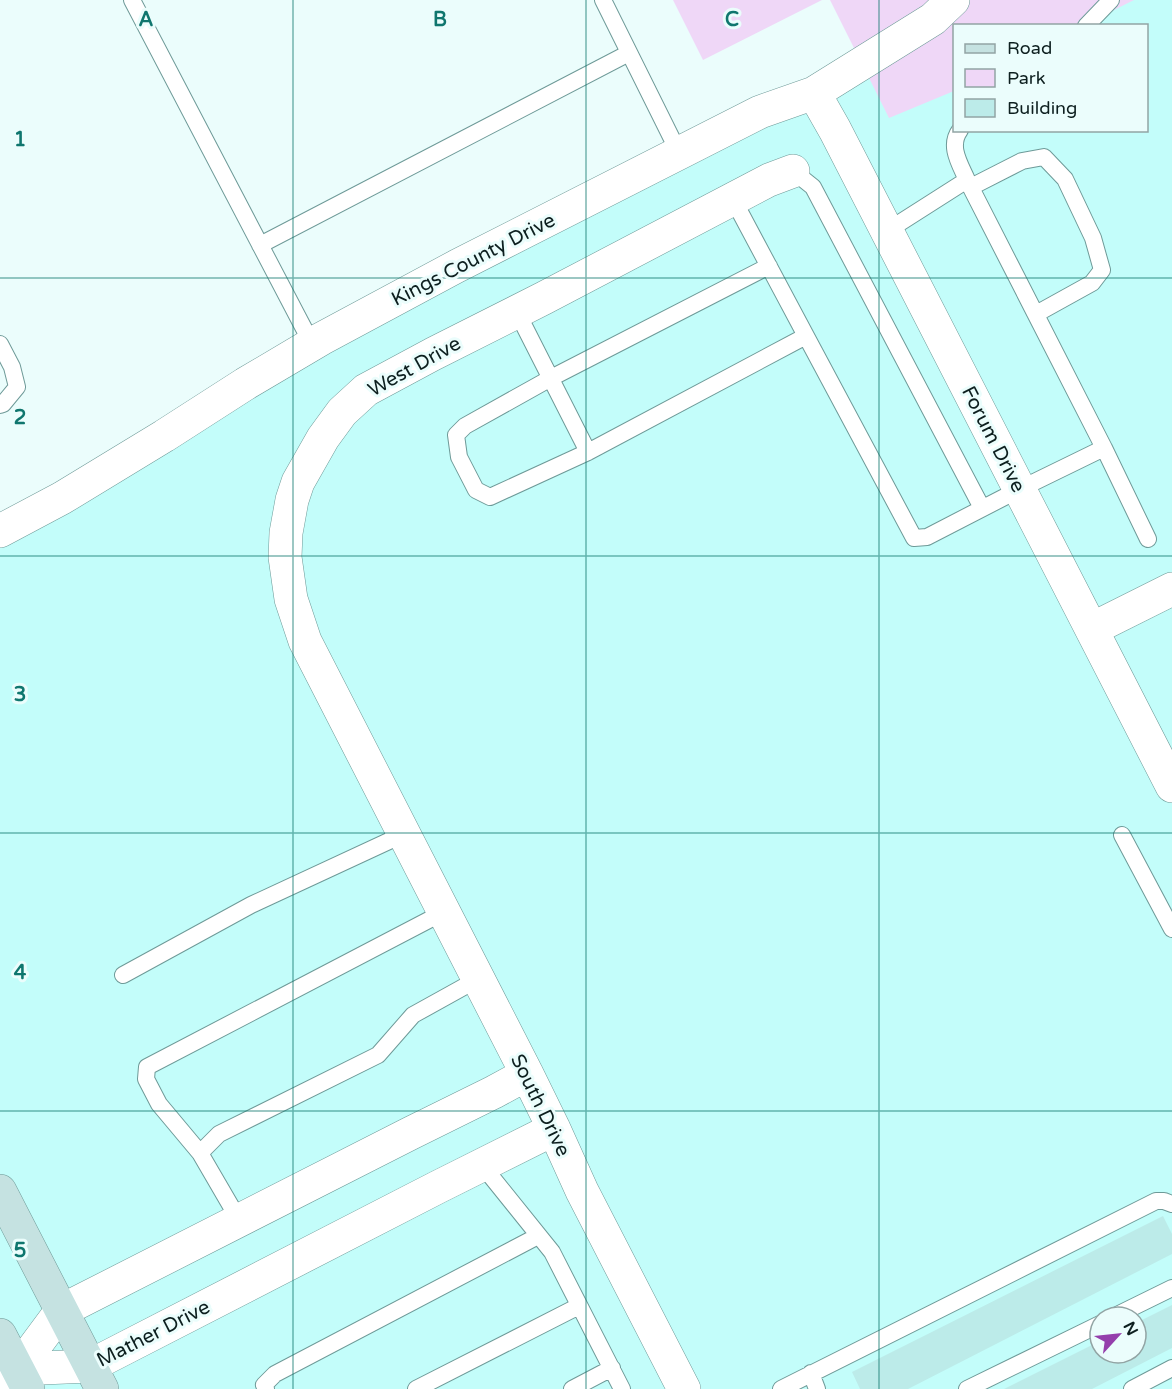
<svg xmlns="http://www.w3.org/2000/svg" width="1172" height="1389" viewBox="0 0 1172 1389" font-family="'Varela Round',sans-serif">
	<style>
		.built { fill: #c3fdfa; fill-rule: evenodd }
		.green { fill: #efd7f7 }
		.building { fill: #bcebe9 }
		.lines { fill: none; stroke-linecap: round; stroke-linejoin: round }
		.lane-casing { stroke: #6e9a98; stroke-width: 18 }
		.street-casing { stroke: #6e9a98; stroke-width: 34 }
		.secondary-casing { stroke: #6e9a98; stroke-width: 34 }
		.lane { stroke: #fff; stroke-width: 16 }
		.street { stroke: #fff; stroke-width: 33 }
		.secondary { stroke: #c5e2e1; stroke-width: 33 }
		.grid { fill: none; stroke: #0f766e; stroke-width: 1.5; stroke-opacity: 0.55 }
		.labels { text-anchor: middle; stroke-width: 6; stroke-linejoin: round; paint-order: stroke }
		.street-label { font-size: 20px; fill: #0d1f1f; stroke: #ebfdfc }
		.grid-label { font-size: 20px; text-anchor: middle; font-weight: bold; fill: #0f766e; stroke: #ebfdfc; stroke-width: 6; stroke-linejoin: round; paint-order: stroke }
	</style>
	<rect width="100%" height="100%" fill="#ebfdfc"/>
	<path class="built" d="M970 0H1172V1389H0V531ZM954 26H1146V130H954ZM1100 1317H1136V1353H1100Z"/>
	<path class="green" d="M673 0H822L703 60Z
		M830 0H1134L1084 25 954 26V91L889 118Z"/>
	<path class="building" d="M1163 1216 1172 1234V1254L908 1389H860L852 1372Z
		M1172 1305V1348L1092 1389H1004L1100 1341V1353H1136V1323Z"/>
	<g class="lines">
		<g class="lane-casing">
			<path id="lane" d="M132 0 312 344
				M603 0 679 153
				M1086 26 1111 0
				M793 171 813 187 982 508
				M967 180 1104 448 1148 539
				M971 187 1022 161 1044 157 1065 179 1093 238 1102 270 1092 283 1036 314
				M733 199 806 336
				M887 231 967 180C960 164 948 146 960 130
				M260 245 629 53
				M517 312 588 452 806 336 914 538 927 537 1020 489 1104 448
				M0 344 12 367 17 387 3 404 0 405
				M588 452 490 497 476 490 459 457 456 435 465 426 551 378 769 266
				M1122 835 1172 929
				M123 975 251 905 404 834
				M200 1153 219 1134 378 1055 413 1015 478 979
				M482 1165 552 1252 622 1389
				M239 1220 200 1153 159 1104 146 1079 147 1067 444 912
				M1113 1317 1172 1288
				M811 1373 817 1389
				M266 1389 264 1385 275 1374 538 1236
				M416 1389 579 1306
				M572 1389 612 1368
				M781 1389 1156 1201H1164L1172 1204
				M967 1389 1100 1324
				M1132 1389 1172 1368"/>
		</g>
		<g class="street-casing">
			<path id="street" d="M814 93 835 130 1172 786
				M0 531 62 498 164 436 245 384 321 339 457 266 760 112 814 93 933 19 953 0
				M1092 629 1172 589
				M18 1369 61 1311 411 1133 494 1092 527 1074
				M0 1378 18 1369 90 1366 438 1187 554 1129
				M684 1389 582 1191 554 1129 527 1074 305 641 291 599 285 557 286 533 292 500 298 482 323 438 342 412 366 390 433 354 544 298 769 180 793 171"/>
		</g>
		<g class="secondary-casing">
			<path id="secondary" d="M0 1191 102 1389
				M0 1335 28 1389"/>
		</g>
		<use href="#lane" class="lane"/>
		<use href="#street" class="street"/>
		<use href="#secondary" class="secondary"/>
	</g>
	<path class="grid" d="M293 0V1389M586 0V1389M879 0V1389M0 278H1172M0 556H1172M0 833H1172M0 1111H1172"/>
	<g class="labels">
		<g class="street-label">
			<text transform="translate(473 259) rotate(-27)" y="7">Kings County Drive</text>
			<text transform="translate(414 366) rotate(-29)" y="7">West Drive</text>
			<text transform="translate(994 439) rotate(63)" y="7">Forum Drive</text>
			<text transform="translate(541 1105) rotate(64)" y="7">South Drive</text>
			<text transform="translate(153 1333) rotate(-27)" y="7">Mather Drive</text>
		</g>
	</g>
	<g class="grid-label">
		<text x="146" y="26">A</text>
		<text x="440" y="26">B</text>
		<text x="732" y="26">C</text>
		<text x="20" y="146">1</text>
		<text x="20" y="424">2</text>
		<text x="20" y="701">3</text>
		<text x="20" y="979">4</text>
		<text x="20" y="1257">5</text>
	</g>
	<rect x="953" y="24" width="195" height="108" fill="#ebfdfc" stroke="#92a4a4" stroke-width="1.5"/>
	<rect x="965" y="44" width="30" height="9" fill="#c5e2e1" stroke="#92a4a4" stroke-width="1.5"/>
	<text x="1007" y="54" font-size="18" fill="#0d1f1f">Road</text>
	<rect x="965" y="69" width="30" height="18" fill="#efd7f7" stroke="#92a4a4" stroke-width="1.5"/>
	<text x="1007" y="84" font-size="18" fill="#0d1f1f">Park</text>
	<rect x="965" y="99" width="30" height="18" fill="#bcebe9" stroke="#92a4a4" stroke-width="1.5"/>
	<text x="1007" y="114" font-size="18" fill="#0d1f1f">Building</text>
	<g transform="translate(1118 1335) rotate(63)"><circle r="28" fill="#ebfdfc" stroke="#92a4a4" stroke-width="1.5"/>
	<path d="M0-4.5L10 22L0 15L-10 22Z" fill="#943fac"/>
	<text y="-9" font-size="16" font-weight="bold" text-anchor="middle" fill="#0d1f1f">N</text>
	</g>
</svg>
